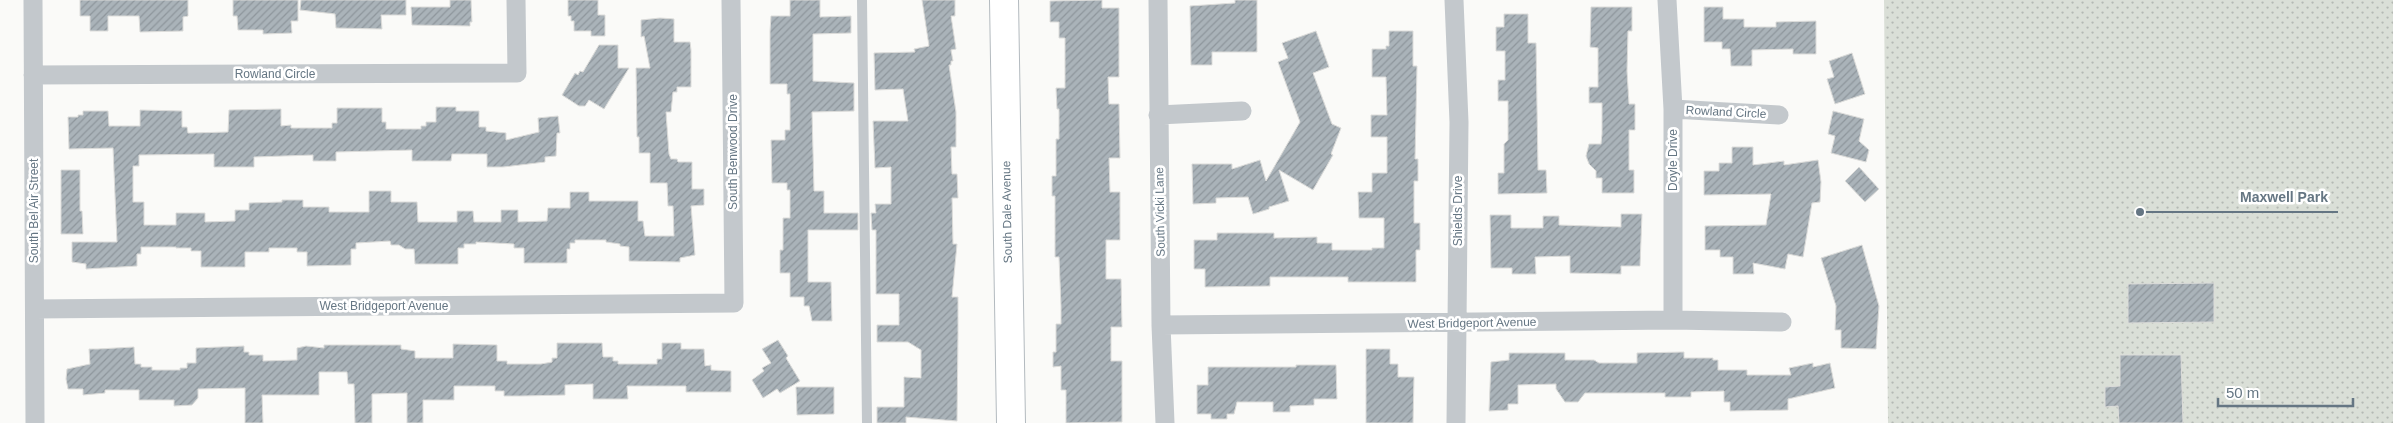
<svg xmlns="http://www.w3.org/2000/svg" width="2393" height="423" viewBox="0 0 2393 423" font-family="Arial,sans-serif">
	<style>
		.park { fill: url(#park-dots) }
		.building { fill: url(#building-hatch); stroke: #dcdcda }
		.lines { fill: none; stroke-linecap: round; stroke-linejoin: round }
		.secondary-casing { stroke: #b3babf; stroke-width: 30 }
		.lane { stroke: #c3c8cc; stroke-width: 10 }
		.street { stroke: #c3c8cc; stroke-width: 19 }
		.secondary { stroke: #fff; stroke-width: 28 }
		.labels { text-anchor: middle; stroke-width: 5; stroke-linejoin: round; paint-order: stroke }
		.street-label { font-size: 12px; fill: #657683; stroke: #fff }
		.leader { fill: none; stroke: #657683; stroke-width: 2 }
		.callout-dot { fill: #657683; stroke: #fff; stroke-width: 2 }
		.callout-label { font-size: 14px; text-anchor: middle; font-weight: bold; fill: #657683; stroke: #fff; stroke-width: 5; stroke-linejoin: round; paint-order: stroke }
	</style>
	<defs>
		<pattern id="park-dots" width="8" height="8" patternUnits="userSpaceOnUse" patternTransform="scale(1.25)"><rect width="8" height="8" fill="#dadfd7"/><path d="M2 2h.1M6 6h.1" fill="none" stroke="#b4b9b4" stroke-width="1.8" stroke-linecap="round"/></pattern>
		<pattern id="building-hatch" width="6" height="6" patternUnits="userSpaceOnUse" patternTransform="scale(1.25)"><rect width="6" height="6" fill="#aab3b9"/><path d="M-1 1l2-2M0 6l6-6M5 7l2-2" fill="none" stroke="#8e969c"/></pattern>
	</defs>
	<rect width="100%" height="100%" fill="#fafaf8"/>
	<path class="park" d="M1884 0H2393V423H1888Z"/>
	<path class="building" d="M80 0H188V16L183 17V31L140 32 139 16H108V31H90V16H80Z
		M233 0H298V21H291L292 33 263 34V30H238L237 16H233Z
		M301 0H406V15H381L382 29 336 28 335 14 300 10Z
		M450 0H471L472 22H470V26L412 25 411 7H450Z
		M568 0H598V15H605V36H591V31H574V21H571V16H568Z
		M790 0H820V17L851 16V33L813 34V81L854 83V111L812 112 814 191H824V213H858V230H808V282H831L832 321H812L809 306H804V297H790V273H780V250H783V218H790V190H787V183H772L771 140H785V130H790V94H787V84H770V31L771 16H790Z
		M922 0H955V16H951L956 49 951 50 953 61H951V65H949L956 112V147H951L952 174H957L958 198H952L953 244H957L952 297H958V333L957 421 906 417V423H877V407H904V377L921 378V350L908 342H877V325H899V294H876V230H872L871 213H876L875 204H891V167L875 168 873 121H908L903 89 875 90 874 53 915 52 914 49 929 46Z
		M1102 0V8H1119V77H1108L1109 104H1119L1120 158H1109L1110 192H1120V240H1106V279H1121L1122 327H1111V361H1122V422L1066 423V390H1061V366L1053 367V352H1056V324H1061V306L1059 257H1055V196H1052V176H1056V139H1059V109H1057L1056 88H1065V38H1059V22H1050V1Z
		M1235 0H1257V52H1212V65H1191L1190 6 1235 3Z
		M1591 7H1632V31H1628L1627 71 1629 104H1635V130H1629V170H1634V193H1602V178H1596V171L1589 164 1586 156 1589 144H1601L1602 134V103H1589V87H1598V48L1590 47Z
		M1704 7H1723V19H1744V27H1776V22L1816 21V54H1793V49L1752 50V66H1731L1730 49H1722V42H1704Z
		M1504 14H1528V43H1536L1538 170H1546L1547 193 1498 194V173H1504V144L1508 140V101H1498V80H1505V51H1496V27H1504Z
		M660 18 674 19V42H690L691 50V87H677V92H673L671 112H666L669 154 671 159H677L678 162H692V189H704V205L691 206 695 255 680 258V262L629 261V247L620 246V244L606 242V240H575V243H570V249H567V263H524V248H514V244L476 242V244H464V248H458V264H415L414 249H405L399 245H391L390 241 356 243V249H351V265L307 266V252H297V248H269V252H245V267H201V251H191V248H176V247H141V254H137V266L86 269V264L72 262V242H117L113 148 69 149 68 117H78V115H83V111H108L109 126H140V110L182 111V127H187L188 133H191L228 132 229 110 281 109V126L291 125V128H332V123H337V108H382V122H386V129H421V126H426V122H436V107H456V111H479V127H486V131L506 133V140L539 132 538 118 558 116 560 133H557L556 156 545 157V162L503 167H487V154H452L451 161H412V150L336 152V161H313V155L254 157V167H214V154L139 155V166H133V202H144V225H176V213H205V222L235 221V210H249V203L282 202V200H303V207H329V212H369V191H391V202H417L418 222H457V211H473L474 222H501V210H518V222L547 221 548 208H570V192H589V201H638V221H643L645 236H674L673 206H668L667 183H650V153H639V137H637L636 68H650L644 36 641 37V20Z
		M1316 31 1329 67 1313 73 1332 124 1341 128 1331 154 1333 155 1313 190 1279 170 1289 201 1269 207V209L1253 214 1248 197 1216 198V203L1193 204 1192 164H1232V169L1260 160 1266 181 1300 122 1278 62 1288 58 1282 43Z
		M1389 31H1413V66H1417L1415 159H1418V181H1414V223H1420V250H1416V282H1348V277H1270V286L1205 287V269H1194V240H1217V233H1274V238L1317 237V243H1332V250H1372V248H1384V218H1359L1358 192H1372V173H1387V137H1371V115H1387L1386 77H1372V49H1386V46H1389Z
		M599 45H618V68H629L604 109 589 100 585 106H579L562 95 575 73 578 75 580 71 583 72Z
		M1852 53 1865 94 1835 104 1827 79 1834 77 1829 61Z
		M1833 111 1864 119 1859 141 1869 150 1866 162 1831 153 1835 136 1828 134Z
		M1732 147H1753V165L1784 161V165L1818 160 1821 182 1820 202 1812 203 1803 257 1788 254 1785 269 1753 263 1754 274H1733V257H1720V250H1705V226L1766 225 1771 194 1704 195V171H1719V163H1732Z
		M1859 167 1879 189 1865 202 1845 181Z
		M61 170H80V211H82L83 234H61Z
		M1621 214H1642L1640 266H1621V274L1570 273V256L1535 257 1536 274H1512V268H1491L1490 215H1511V228H1543V216H1559V225L1621 227Z
		M1862 245 1879 306 1876 349 1841 348V330H1835L1836 306 1821 258Z
		M2214 283V322L2128 323V284Z
		M778 340 788 356 786 358 800 381 780 393 777 389 763 398 752 380 764 371 762 368 771 363 762 349Z
		M557 343H602L603 357H613V361H618V364H657V359H662V343H681V349H704L705 366 711 365V370L731 371V392H686V386H627L628 399H593V384L565 385V395L521 396H504V391H495V386H454V400H423V423H407V393L372 394V423H355L354 384H348L347 372H319V395H262L263 423H245V388L198 389V398L192 405 174 406V400H139V390H105V393L83 395V389H68L66 379 67 369 90 364 89 349H98L134 347 135 364H141V367H152V370H180V368H187V363H196V348L244 346V352H249V355H263V361L297 360V348L306 346 324 348V345H401V349L415 351V358H453V344L497 345V361H507V364H541L552 362V358H557Z
		M1366 349H1390V364H1398V377H1414L1413 423H1366Z
		M1684 352V358H1713V360H1718V370H1747V375H1791L1789 368 1813 363V367L1830 363 1835 388 1788 399V410L1730 411V402H1724V391L1691 392V397H1665V393H1585L1578 402H1565L1556 389V384L1518 385V404H1508V410L1489 411 1491 362 1509 360V353H1565V360H1594L1599 363H1637V353Z
		M2120 355H2181L2183 423H2119L2118 406 2105 407V387L2120 386Z
		M1296 365H1336L1337 399H1314V405L1290 406V412H1273V402H1237L1234 414H1227V419H1211V414H1197V385H1208V367H1296Z
		M796 387H834V414L797 415Z"/>
	<g class="lines">
		<g class="secondary-casing">
			<path id="secondary" d="M1004 0 1011 423"/>
		</g>
		<path class="lane" d="M862 0 867 423"/>
		<path class="street" d="M33 0 35 423
			M1158 0 1161 325 1165 423
			M1454 0 1459 122 1456 423
			M1667 0 1673 109V320
			M33 75 517 73 516 0
			M1673 109 1779 115
			M1158 115 1242 111
			M35 309 734 303 731 0
			M1161 325 1673 320 1782 322"/>
		<use href="#secondary" class="secondary"/>
	</g>
	<g class="labels">
		<g class="street-label">
			<text x="275" y="78">Rowland Circle</text>
			<text transform="translate(1726 112) rotate(3)" y="4">Rowland Circle</text>
			<text transform="translate(733 152) rotate(-90)" y="4">South Benwood Drive</text>
			<text transform="translate(1673 160) rotate(-90)" y="4">Doyle Drive</text>
			<text transform="translate(34 211) rotate(-90)" y="4">South Bel Air Street</text>
			<text transform="translate(1458 211) rotate(-90)" y="4">Shields Drive</text>
			<text transform="translate(1007 212) rotate(-91)" y="4">South Dale Avenue</text>
			<text transform="translate(1160 212) rotate(-91)" y="4">South Vicki Lane</text>
			<text x="384" y="310">West Bridgeport Avenue</text>
			<text transform="translate(1472 323) rotate(-1)" y="4">West Bridgeport Avenue</text>
		</g>
	</g>
	<path class="leader" d="M2140 212L2230 212H2338"/>
	<circle class="callout-dot" cx="2140" cy="212" r="5"/>
	<g class="callout-label">
		<text x="2284" y="202">Maxwell Park</text>
	</g>
	<path d="M2218 398v8h135v-8" fill="none" stroke="#657683" stroke-width="2.5"/>
	<text x="2226" y="398" font-size="15" fill="#657683" stroke="#ffffff" stroke-width="4" paint-order="stroke">50 m</text>
</svg>
